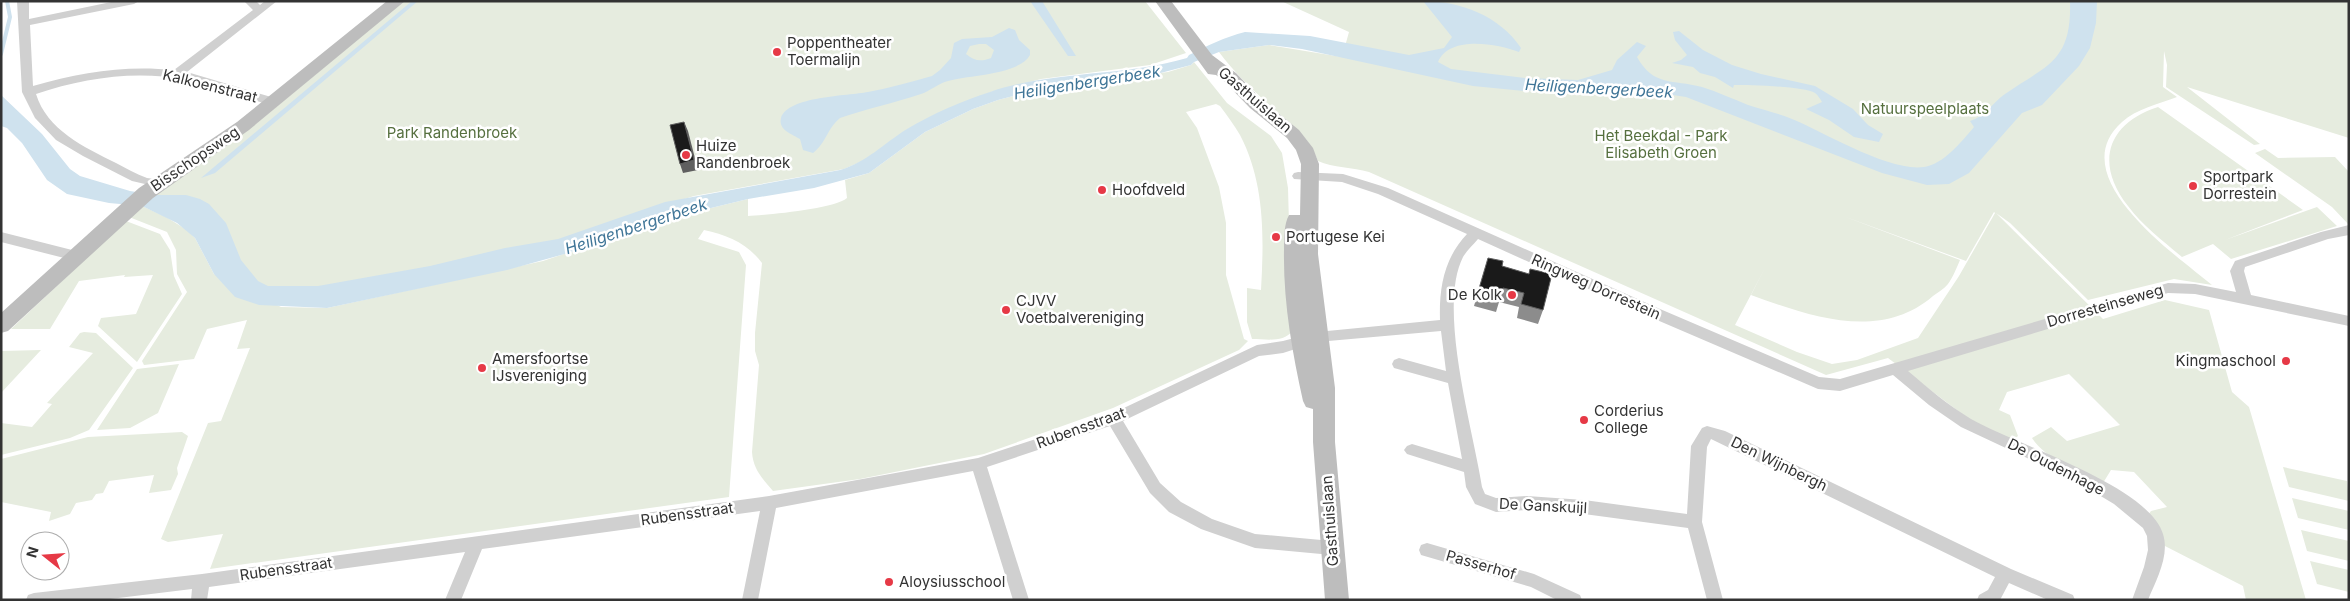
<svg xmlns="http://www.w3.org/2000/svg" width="2350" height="601" viewBox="0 0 2350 601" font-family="Inter,sans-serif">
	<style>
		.green { fill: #e6ecdf; fill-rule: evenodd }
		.water { fill: #cfe2ee; fill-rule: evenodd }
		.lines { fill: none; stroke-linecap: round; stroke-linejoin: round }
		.stream { stroke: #cfe2ee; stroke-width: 4 }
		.street { fill: #d0d0d0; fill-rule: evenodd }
		.secondary { fill: #bdbdbd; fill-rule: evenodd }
		.wall { fill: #8c8c8c }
		.shaded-wall { fill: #5f5f5f }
		.building { fill: #1a1a1a; stroke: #5f5f5f }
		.poi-dot { fill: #e63946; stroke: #fff; stroke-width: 2 }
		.labels { text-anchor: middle; stroke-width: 5; stroke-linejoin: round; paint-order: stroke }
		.poi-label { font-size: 15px; fill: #333; stroke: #fff; text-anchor: start }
		.street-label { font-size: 15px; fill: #333; stroke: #fff }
		.park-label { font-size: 15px; fill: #56703f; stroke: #fff }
		.water-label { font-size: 16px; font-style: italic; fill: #3f7597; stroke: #fff }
	</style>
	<rect width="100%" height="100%" fill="#fff"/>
	<path class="green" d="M404 1H1145L1186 53 1150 65 1041 79 991 92 908 129 865 160 844 169 694 196 610 223 557 243 290 295 266 290 155 195 257 123Z
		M1281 1H2349V138L2187 87 2260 144 2254 145 2166 87 2167 65 2164 51 2163 87 2177 97C2159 104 2136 109 2122 122 2061 176 2176 255 2212 285L2174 279 2088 300 2010 223 1996 213 2103 319 2165 300 2209 310 2232 392 2249 407 2306 600H2246L2243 586 2163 545 2148 515 2151 511 2167 507 2134 472 2111 470 2103 483C2080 471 2046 460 2032 438L2051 427 2067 441 2120 425 2069 374 2007 392 1999 410 2010 415 2018 436 2012 441 1978 426 1888 358 1826 375 1369 172C1353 167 1333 168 1318 161 1307 132 1288 123 1267 103 1250 87 1233 71 1219 52L1269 45 1342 57 1349 32ZM1994 212 1995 213 1959 276 1918 338 1857 360 1832 364 1797 352 1735 325 1766 266 1751 295C1809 316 1880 342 1933 296 1938 292 1944 289 1948 284 1953 277 1957 267 1960 260L1843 216 1966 261Z
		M1194 62 1227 103 1271 136 1282 153 1288 188 1292 331C1284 343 1265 339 1252 339L1247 322V288L1261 290C1264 237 1265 183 1240 135 1234 125 1227 115 1220 106L1216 104 1186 112 1197 128 1219 187 1226 223V275L1244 339 1248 341 1239 350 1113 408 984 454 860 479 773 491C762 478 753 469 752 452L759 365 755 351V333L762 263C747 243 727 235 704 230L698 239 739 252 746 265 729 497 210 569 223 534 168 542 161 539 208 423 221 421 250 348 237 349 247 320 207 329 194 359 144 365 142 361 187 292 177 274 176 250 167 232 129 217 142 206 166 217 187 230 195 238 214 274 281 307 327 308 543 261 674 217 748 199V216C767 215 834 209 847 198L845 180 869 173 925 132 973 109 998 100 1044 88 1168 72 1191 65Z
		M2158 107 2303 210 2225 240 2317 207 2337 226 2231 259 2213 244 2182 257C2163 241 2143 226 2128 206 2095 164 2106 124 2158 107Z
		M2265 149 2278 158 2335 157 2349 172V225L2332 207 2255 153Z
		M126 221 160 234 170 250 174 276 182 294 137 362 98 326 101 318 136 314 153 275 124 277 125 275 79 281 50 329H11Z
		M84 332 96 333 133 368 89 430 70 438 1 455V423L32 427 52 404 47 403 93 353 69 347 80 333Z
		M41 350 1 393V351Z
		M179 364 158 413 130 428 97 430 137 369Z
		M182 432 188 436 177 468 178 474 171 490 149 493 154 475 109 481 103 493 96 494 92 500 76 503 70 514 49 521 51 512 1 502V459L88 437Z
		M2283 467 2347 481 2349 501 2289 487Z
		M2292 498 2349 511V530L2298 518Z
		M2301 530 2349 541V561L2307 551Z
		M2310 561 2349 570V592L2317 584Z"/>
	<path class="water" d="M412 1H418L215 173 201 178Z
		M1030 1H1042L1076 56H1068Z
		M1423 1C1460 1 1500 16 1521 48L1519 52C1497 44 1450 35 1438 62L1451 69 1525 78 1578 80 1612 70 1617 60 1637 42 1646 46 1637 57C1654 87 1672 79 1702 87 1718 92 1733 99 1748 105 1763 110 1778 113 1792 119 1824 132 1889 172 1924 167 1944 164 1961 142 1974 127L1970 121C1985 117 1992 103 2005 94 2047 65 2072 62 2070 1H2097L2096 23 2090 48 2079 66 2042 105 2022 113 1969 173 1949 184 1927 185 1882 173 1686 97 1654 92 1524 91 1473 86 1302 49 1269 45 1219 52 1194 62 1191 65 1149 76 1044 88 998 100 973 109 925 132 869 173 814 188 748 199 674 217 579 250 507 270 327 308 259 305 235 297 214 274 195 238 177 223 142 206 109 203 67 194 47 180 22 143 7 128 1 126V95L42 134 70 169 80 176 130 191 155 195H186L200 199 209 204 226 223 241 260 258 281 268 286H318L430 266 505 248 558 239 665 202 840 170C867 162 883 144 907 129 932 114 962 101 990 92 1054 70 1123 77 1187 58L1189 55C1207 46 1225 37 1245 32L1310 36 1409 55 1444 48 1452 37Z
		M1009 28 1015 30 1019 40 1030 50V55C1019 75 968 75 948 81 939 83 930 91 921 94 894 103 866 109 840 118 826 130 827 142 813 153L803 150 800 139C792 134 778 130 781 118 788 96 848 96 868 92 889 88 911 82 932 76L940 70 951 58 954 43 962 39 992 37ZM979 44H986L994 50 991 58C981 62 974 61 966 54L970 46Z
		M1679 31 1703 50 1732 65 1761 74 1815 86 1853 109 1868 125 1883 134 1879 142 1854 137 1829 120 1806 109 1822 102C1820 99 1818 95 1815 93 1804 86 1748 85 1734 85L1733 88 1715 77 1700 73 1693 67 1672 63 1681 60 1687 55 1675 40 1673 32Z"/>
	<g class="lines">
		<path class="stream" d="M1 54 10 17 7 1"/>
		<path class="street" d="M17 1H29V19L116 1H139L134 4 30 25 33 86C80 72 126 65 174 70L253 10 244 1H256L260 5 265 1H277L187 72 278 99 280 102 274 106C245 98 216 86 186 80 136 70 84 78 36 94 47 130 84 147 116 163 126 168 136 174 147 178 152 179 157 178 162 180L164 183 158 187 132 181 83 156 56 140 35 118 22 92Z
			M1298 172 1343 174 1388 188 1660 309 1819 377 1840 379 2168 283 2195 284 2236 292 2230 271 2235 261 2321 232 2349 225V235L2328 239 2245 267 2244 271 2251 295 2349 316V326L2195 294 2168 293 1908 371C1928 388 1948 405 1971 419 2014 444 2148 485 2163 534 2170 556 2156 580 2148 600H2132L2144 567 2148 550 2147 536 2143 528 2114 504 2074 480 1961 427 1929 405 1893 375 1840 391 1818 389 1650 317 1478 239C1473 245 1467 250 1463 257 1437 308 1473 429 1482 487L1485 494 1496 498 1527 496 1584 500 1687 514 1691 446 1702 428 1707 426 1725 431 2011 569 2073 595 2075 600H2048L2009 583 2000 600H1977L1979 595 1988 590 1995 577 1711 439 1707 447 1702 522 1723 600H1707L1688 528 1584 514 1527 510 1496 512 1475 504 1466 487 1464 472 1407 454 1404 450 1407 446 1412 444 1462 459 1448 383 1394 368 1392 364 1394 360 1399 358 1446 371 1441 331 1317 342 1283 353 1259 356 1123 421 1160 483 1181 502 1212 519 1255 534 1332 541 1338 543 1340 548 1338 553 1332 555 1255 548 1201 529 1169 512 1150 493 1110 426 987 467 1029 600H1013L973 471 776 508 758 600H742L760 511 482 549 461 600H445L465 552 209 587 207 600H191L192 589 102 600H26L28 595 34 593 202 574 769 496 978 458 1109 415 1257 345 1283 341 1317 332 1440 320C1439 288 1444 258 1467 234L1378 194 1342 182 1294 179 1292 176 1294 173Z
			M1 232 76 251 83 256 76 261 1 242Z
			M1427 543 1534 574 1580 595 1582 600H1557L1531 587 1421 555 1419 550 1421 545Z"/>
		<path class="secondary" d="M387 1H405L249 130 153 198 8 331 1 333V313L139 188 237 122Z
			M1155 1H1171L1212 55 1236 73 1262 100 1299 130 1313 148 1319 164 1318 254 1335 388V442L1349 600H1325L1313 442V409L1306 407 1303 401C1292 351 1283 301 1284 249 1284 238 1284 224 1289 215H1300L1301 164 1296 150 1287 138 1250 108 1224 81 1216 75 1208 74Z"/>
	</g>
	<path class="wall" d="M1502 266 1543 310 1538 324 1517 318 1519 307 1499 302 1496 312 1474 306 1478 292Z"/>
	<path class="shaded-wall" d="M684 122 688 131 698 170 683 173 680 164Z"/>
	<path class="building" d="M684 122 694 160 680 164 670 125Z
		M1488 258 1503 261 1502 266 1529 274 1530 269 1552 274 1543 310 1521 304 1524 293 1503 288 1500 298 1478 292Z"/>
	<g class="poi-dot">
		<circle cx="777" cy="52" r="5"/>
		<circle cx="686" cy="155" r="5"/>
		<circle cx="2193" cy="186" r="5"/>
		<circle cx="1102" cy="190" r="5"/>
		<circle cx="1276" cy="237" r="5"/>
		<circle cx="1512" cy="295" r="5"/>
		<circle cx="1006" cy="310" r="5"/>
		<circle cx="2286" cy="361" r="5"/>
		<circle cx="482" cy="368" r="5"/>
		<circle cx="1584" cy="420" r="5"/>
		<circle cx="889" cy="582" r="5"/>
	</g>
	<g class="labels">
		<g class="poi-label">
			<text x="787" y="48">Poppentheater<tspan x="787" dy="17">Toermalijn</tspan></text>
			<text x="696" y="151">Huize<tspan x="696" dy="17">Randenbroek</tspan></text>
			<text x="2203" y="182">Sportpark<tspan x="2203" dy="17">Dorrestein</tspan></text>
			<text x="1112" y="195">Hoofdveld</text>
			<text x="1286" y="242">Portugese Kei</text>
			<text x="1502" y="300" text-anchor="end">De Kolk</text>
			<text x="1016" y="306">CJVV<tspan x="1016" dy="17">Voetbalvereniging</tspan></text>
			<text x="492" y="364">Amersfoortse<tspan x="492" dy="17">IJsvereniging</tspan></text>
			<text x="2276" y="366" text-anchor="end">Kingmaschool</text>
			<text x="1594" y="416">Corderius<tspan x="1594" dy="17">College</tspan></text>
			<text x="899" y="587">Aloysiusschool</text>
		</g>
		<g class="street-label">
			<text transform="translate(210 86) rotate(14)" y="5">Kalkoenstraat</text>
			<text transform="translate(1255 100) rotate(41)" y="5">Gasthuislaan</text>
			<text transform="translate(195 159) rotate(-34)" y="5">Bisschopsweg</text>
			<text transform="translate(1596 287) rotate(24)" y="5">Ringweg Dorrestein</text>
			<text transform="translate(2105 306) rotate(-16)" y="5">Dorresteinseweg</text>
			<text transform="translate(1081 428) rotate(-20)" y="5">Rubensstraat</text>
			<text transform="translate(1779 464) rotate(26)" y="5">Den Wijnbergh</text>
			<text transform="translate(2056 467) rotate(27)" y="5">De Oudenhage</text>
			<text transform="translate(1543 506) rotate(3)" y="5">De Ganskuijl</text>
			<text transform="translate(687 514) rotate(-8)" y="5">Rubensstraat</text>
			<text transform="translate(1330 521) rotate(-94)" y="5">Gasthuislaan</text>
			<text transform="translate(1481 565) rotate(16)" y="5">Passerhof</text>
			<text transform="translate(286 569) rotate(-8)" y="5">Rubensstraat</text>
		</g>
		<g class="park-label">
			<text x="1925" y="114">Natuurspeelplaats</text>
			<text x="452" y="138">Park Randenbroek</text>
			<text x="1661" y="141">Het Beekdal - Park<tspan x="1661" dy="17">Elisabeth Groen</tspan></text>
		</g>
		<g class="water-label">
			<text transform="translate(1087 82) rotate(-9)" y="6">Heiligenbergerbeek</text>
			<text transform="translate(1599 88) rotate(3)" y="6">Heiligenbergerbeek</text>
			<text transform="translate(636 226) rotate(-18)" y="6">Heiligenbergerbeek</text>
		</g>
	</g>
	<rect width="2350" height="601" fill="none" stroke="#333333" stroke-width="5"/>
	<g transform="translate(45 556) rotate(287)"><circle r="24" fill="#ffffff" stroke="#adadad"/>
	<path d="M0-4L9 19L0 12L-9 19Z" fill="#e63946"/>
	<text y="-8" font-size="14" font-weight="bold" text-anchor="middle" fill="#333333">N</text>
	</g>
</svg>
